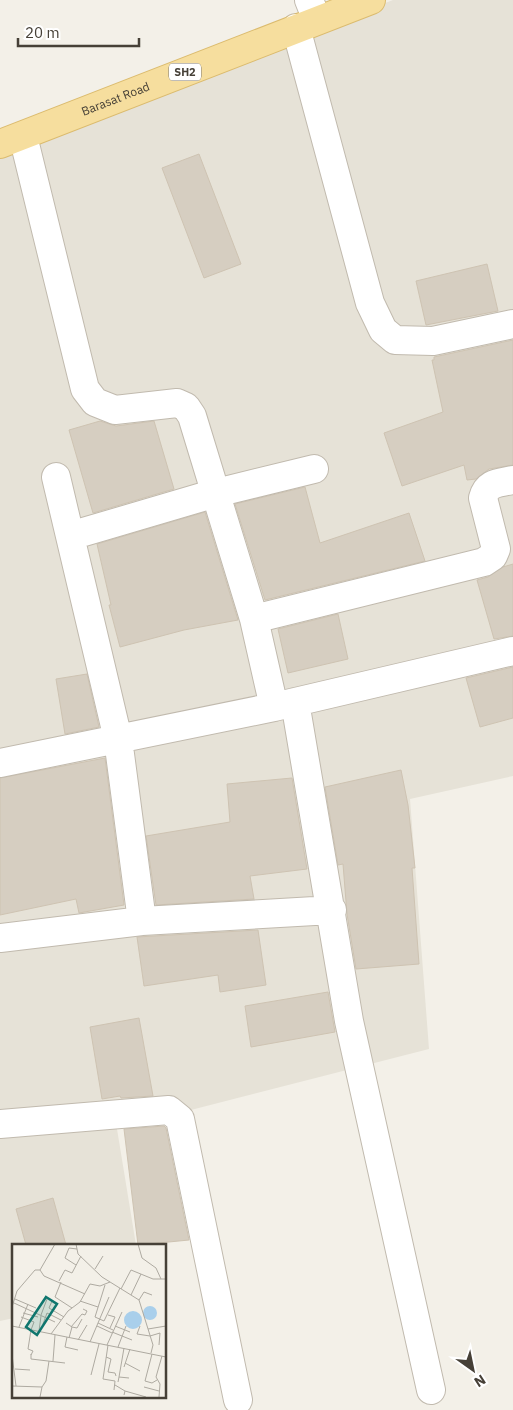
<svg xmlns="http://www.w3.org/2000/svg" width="513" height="1410" viewBox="0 0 513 1410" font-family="'IBM Plex Sans',sans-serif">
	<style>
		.residential { fill: #e6e2d7 }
		.building { fill: #d6cec1; stroke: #cec3b2 }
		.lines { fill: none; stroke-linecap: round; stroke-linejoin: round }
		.street-casing { stroke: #c1baae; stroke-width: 30 }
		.primary-casing { stroke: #dbbb6e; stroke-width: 30 }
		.street { stroke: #fff; stroke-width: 28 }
		.primary { stroke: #f6de9e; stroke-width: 28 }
		.labels { text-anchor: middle; stroke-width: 5; stroke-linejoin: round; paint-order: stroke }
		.shield { fill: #fff; stroke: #7e7973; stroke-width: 1 }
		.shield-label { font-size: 11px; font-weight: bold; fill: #464037 }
		.street-label { font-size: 12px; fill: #464037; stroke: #fff }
		.inset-road { fill: none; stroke: #aeaaa1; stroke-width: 1 }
		.view { fill: #0f766e; fill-opacity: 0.15; stroke: #0f766e; stroke-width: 2.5 }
		.inset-edge { fill: none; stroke: #464037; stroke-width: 2.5 }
	</style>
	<rect width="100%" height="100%" fill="#f3f0e8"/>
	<path class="residential" d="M393 0H513V776L410 799 429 1049 117 1129 136 1245H14V1318L0 1321V152Z"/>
	<path class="building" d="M199 154 241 264 204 278 162 168Z
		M487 264 498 311 426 325 416 281Z
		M513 340V465L489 469 476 479 467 480 464 465 402 486 384 433 443 412 432 360H434V357Z
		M100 421 116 426 154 421 174 489 93 513 69 430Z
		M305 487 320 543 409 513 425 561 265 600 235 504Z
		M205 512 238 620 184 630 120 647 109 605H111L97 544Z
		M513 564V636L494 639 477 580 488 577 503 567Z
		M338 614 348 659 288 673 278 629Z
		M513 667V718L480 727 466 678Z
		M87 674 99 727 65 734 56 679Z
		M105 758 124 905 79 913 76 899 0 915V778Z
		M401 770 408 805 415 868H412L419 964 356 969 347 914 343 864 338 865 325 787Z
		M292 778 307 869 250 876 254 899 156 905 146 836 230 822 227 784Z
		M258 930 266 985 220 992 218 975 144 986 137 937Z
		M328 992 335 1032 251 1047 245 1006Z
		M139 1018 153 1096 121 1098 120 1096 102 1099 90 1027Z
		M164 1126 166 1128 189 1240 138 1245 124 1129Z
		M53 1198 66 1245H26L16 1209Z"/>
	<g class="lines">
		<g class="street-casing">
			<path id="street" d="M309 0 317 20
				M296 28 370 303 383 330 395 340 433 341 513 324
				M23 136 85 389 95 402 115 410 177 403 186 407 192 416 254 619 274 707
				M70 536 216 493 314 469
				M254 619 484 562 493 556 496 549 483 498C487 482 499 483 513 480
				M295 702 349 1021 431 1390
				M0 763 274 707 513 651
				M142 921 332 910
				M0 938 142 921 118 739 56 477
				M0 1124 169 1110 180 1119 238 1400"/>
		</g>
		<g class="primary-casing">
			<g id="primary">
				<path id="s1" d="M0 144 371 0"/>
			</g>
		</g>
		<use href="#street" class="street"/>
		<use href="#primary" class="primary"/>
	</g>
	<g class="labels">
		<rect class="shield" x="169" y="63.5" width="32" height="17" rx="4"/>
		<g class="shield-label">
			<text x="185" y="76">SH2</text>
		</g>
		<g class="street-label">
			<text dy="4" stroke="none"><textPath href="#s1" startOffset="124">Barasat Road</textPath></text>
		</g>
	</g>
	<g transform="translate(12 1244)">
		<rect width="154" height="154" fill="#f3f0e8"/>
		<path d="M131 69a7 7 0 1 1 14 0a7 7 0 1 1-14 0ZM112 76a9 9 0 1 1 18 0a9 9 0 1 1-18 0Z" fill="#a9cfeb"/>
		<path class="inset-road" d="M64 0 66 10 90 33 127 56 141 101 139 109M126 0 130 14 144 24 149 35M64 21 53 14 57 4 65 5M83 25 91 12M28 26 32 32 73 50M28 26 43 0M47 37 53 26 60 29 69 12M49 38 43 53 60 64M93 41 83 73 92 77 108 44M109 45 119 26 141 35H154M119 51 129 30M97 53 86 79 101 86M3 55 24 64M127 56 132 48 140 51M40 57 37 64 52 73M68 57 86 63M2 59 43 78M0 63 5 47 23 26H28M11 69 26 73M29 71 35 55M96 71 103 73 98 84M9 73 22 78 19 86M54 79 60 83 57 94M31 80 35 69 49 76M0 82 154 113M85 82 100 89M103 82 118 88M128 82 125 90 138 92M7 83 16 60M59 83 70 70 73 71 75 67 71 65M60 83 65 84 70 75M136 85 154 82M19 86 16 105 21 107 19 111M27 87 29 72M100 88 120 96M39 90 56 67 68 58 78 40 88 42 98 38M138 92 148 89 147 101M55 93 53 103 66 106M66 96 75 81M78 98 86 79M95 101 110 68M96 101 91 135 103 137 102 146M106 103 114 82M19 110V115L53 119M140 110 133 137 140 139 145 136M0 111 4 142M94 113 99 115 96 128 103 129 104 132M41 117 43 91M113 119 128 127M112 123 118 105M3 125 18 126M79 131 87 100M107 133 112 104M106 138 107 133 117 134M103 141 113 147 112 151M0 142 30 143 28 153M30 143 34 137 37 117M132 143 147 147M113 147 134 153M147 153 148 140 144 133 150 112"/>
		<path class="view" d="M34 53 45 60 25 91 14 83Z"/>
		<rect width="154" height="154" class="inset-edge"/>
	</g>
	<g transform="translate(473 1370) rotate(147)" stroke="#ffffff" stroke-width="4" paint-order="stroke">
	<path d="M0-4L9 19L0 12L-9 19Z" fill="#464037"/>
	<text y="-8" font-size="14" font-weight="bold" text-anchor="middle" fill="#464037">N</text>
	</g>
	<path d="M18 38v8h121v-8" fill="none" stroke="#464037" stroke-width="2.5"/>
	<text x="25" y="38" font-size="15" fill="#464037" stroke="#ffffff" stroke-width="4" paint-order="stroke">20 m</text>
</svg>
